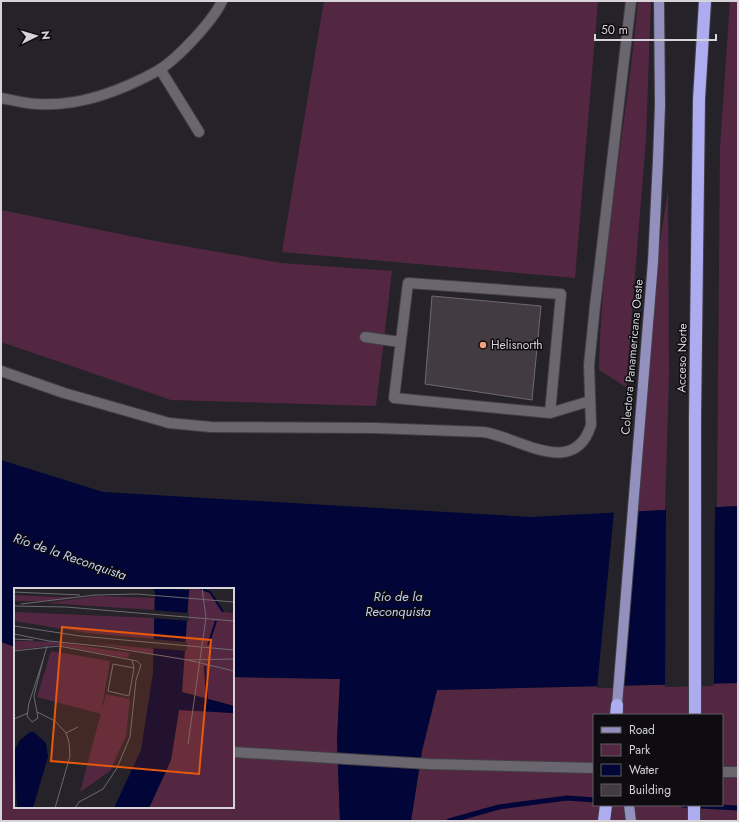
<svg xmlns="http://www.w3.org/2000/svg" width="739" height="822" viewBox="0 0 739 822" font-family="Jost,sans-serif">
	<style>
		.green { fill: #532741; fill-rule: evenodd }
		.water { fill: #010537 }
		.pier { fill: #25222a }
		.lines { fill: none; stroke-linecap: round; stroke-linejoin: round }
		.stream { stroke: #010537; stroke-width: 5 }
		.building { fill: #423b42; stroke: #716971 }
		.minor-casing { stroke: #433f46; stroke-width: 12 }
		.major-casing { stroke: #433f46; stroke-width: 12 }
		.highway-casing { stroke: #433f46; stroke-width: 14 }
		.minor { stroke: #6a666f; stroke-width: 10 }
		.major { stroke: #9390bd; stroke-width: 10 }
		.highway { stroke: #aeacf1; stroke-width: 12 }
		.poi-dot { fill: #f0a27a; stroke: #0e0c10; stroke-width: 1.5 }
		.labels { text-anchor: middle; stroke-width: 3; stroke-linejoin: round; paint-order: stroke }
		.poi-label { font-size: 12px; fill: #d6d4d9; stroke: #0e0c10; text-anchor: start }
		.street-label { font-size: 12px; fill: #d6d4d9; stroke: #0e0c10 }
		.water-label { font-size: 13px; font-style: italic; fill: #c1d1f3; stroke: #0e0c10 }
		.inset-river { fill: none; stroke: #010537; stroke-width: 2 }
		.inset-road { fill: none; stroke: #6c6970; stroke-width: 1 }
		.view { fill: #e8590c; fill-opacity: 0.15; stroke: #e8590c; stroke-width: 2 }
		.inset-edge { fill: none; stroke: #d6d4d9; stroke-width: 2 }
	</style>
	<rect width="100%" height="100%" fill="#25222a"/>
	<path class="green" d="M324 1H598L575 278 282 252Z
		M638 1H651L646 139 626 387 599 370C601 247 627 123 638 1Z
		M730 1H738V506L717 507 720 147Z
		M668 189 669 374 665 510 634 512 659 249Z
		M1 210 150 240 281 263 392 271 376 406 171 400 1 342Z
		M1 642 15 647V807H233V677L340 679 337 741 340 821H1Z
		M738 683V821H411L422 751 437 690ZM594 715H722V805H594Z"/>
	<path class="water" d="M1 460 103 492 531 517 738 506V683L437 690 422 751 411 821H340L337 741 340 679 233 677V589H15V647L1 642Z"/>
	<path class="pier" d="M715 505 714 686 665 687 666 508Z
		M633 510 621 688H597L614 511Z"/>
	<g class="lines">
		<path class="stream" d="M683 805 738 808
			M449 821 499 807 567 798 594 800"/>
	</g>
	<path class="building" d="M432 296 541 306 532 400 425 384Z"/>
	<g class="lines">
		<g class="minor-casing">
			<path id="minor" d="M160 69 199 132
				M1 98C13 100 25 104 37 104 78 107 123 90 159 70 178 58 213 21 222 1
				M365 337 400 342
				M1 371 64 393 169 423 211 427 375 428 483 432C517 436 574 480 591 425L589 365 595 306 631 1
				M550 413 561 294 408 283 394 398 550 413 590 401
				M233 752 429 764 594 768
				M722 772H738"/>
		</g>
		<g class="major-casing">
			<path id="major" d="M618 711 617 705 653 262 658 160 660 105 659 1
				M629 805 631 821"/>
		</g>
		<g class="highway-casing">
			<path id="highway" d="M616 715 617 705
				M695 715V417L699 99 705 1
				M604 821 606 805
				M694 821V805"/>
		</g>
		<use href="#minor" class="minor"/>
		<use href="#major" class="major"/>
		<use href="#highway" class="highway"/>
	</g>
	<circle class="poi-dot" cx="483" cy="345" r="4"/>
	<g class="labels">
		<g class="poi-label">
			<text x="491" y="349">Helisnorth</text>
		</g>
		<g class="street-label">
			<text transform="translate(632 357) rotate(-85)" y="4">Colectora Panamericana Oeste</text>
			<text transform="translate(682 358) rotate(-89)" y="4">Acceso Norte</text>
		</g>
		<g class="water-label">
			<text transform="translate(70 556) rotate(19)" y="5">Río de la Reconquista</text>
			<text x="398" y="601">Río de la<tspan x="398" dy="15">Reconquista</tspan></text>
		</g>
	</g>
	<g transform="translate(14 588)">
		<rect width="220" height="220" fill="#25222a"/>
		<path d="M185 0 196 4 209 24 220 25V118L168 104 175 2ZM0 7 40 9H64L34 13H0ZM84 8 141 10 140 22 32 15ZM0 24 140 30V51L74 45 0 33ZM0 53 41 54 116 65 113 70 43 57 0 62ZM81 55 139 61V66L92 57ZM37 63 96 73 87 126 23 109ZM92 106 116 111 112 148 96 183 66 204ZM165 122 220 125V220H135L157 172Z" fill="#532741"/>
		<path d="M139 0 175 2 168 104 220 118V125L165 122 157 172 135 220H100L127 162 139 85 141 4ZM16 144H20L32 155 34 169 19 220H3L0 163 6 152Z" fill="#010537"/>
		<path d="M138 22 175 25V33L138 30ZM138 51 173 54V63L137 60Z" fill="#25222a"/>
		<path class="inset-river" d="M185 0 196 4 209 24M194 57 202 33M191 78 193 112"/>
		<path class="inset-road" d="M0 4 66 7M81 7 123 6 220 14M7 16 81 7M0 18 52 19 220 33M0 38 66 48 220 62M0 46 35 53M0 51 19 52M35 53 94 59 174 72 220 71M0 63 45 58 123 73 127 77 122 92 116 149 103 180 89 201 65 214 61 220M29 72 20 108 24 130 18 134 13 128 15 115ZM29 72 33 58M118 72 120 80 115 108 94 103 99 76 120 80M174 72 220 83M23 124 41 133 52 145 55 154 56 168 41 220M0 131 14 125M52 145 64 139M174 156 192 29 188 0"/>
		<path class="view" d="M48 39 197 52 185 186 37 173Z"/>
		<rect width="220" height="220" class="inset-edge"/>
	</g>
	<rect width="739" height="822" fill="none" stroke="#d6d4d9" stroke-width="4"/>
	<rect x="593" y="714" width="130" height="92" fill="#0e0c10" stroke="#5e5c60"/>
	<rect x="601" y="727" width="20" height="6" fill="#9390bd" stroke="#5e5c60"/>
	<text x="629" y="734" font-size="12" fill="#d6d4d9">Road</text>
	<rect x="601" y="744" width="20" height="12" fill="#532741" stroke="#5e5c60"/>
	<text x="629" y="754" font-size="12" fill="#d6d4d9">Park</text>
	<rect x="601" y="764" width="20" height="12" fill="#010537" stroke="#5e5c60"/>
	<text x="629" y="774" font-size="12" fill="#d6d4d9">Water</text>
	<rect x="601" y="784" width="20" height="12" fill="#423b42" stroke="#5e5c60"/>
	<text x="629" y="794" font-size="12" fill="#d6d4d9">Building</text>
	<g transform="translate(36 36) rotate(85)" stroke="#0e0c10" stroke-width="3" paint-order="stroke">
	<path d="M0-3L7 15L0 10L-7 15Z" fill="#d6d4d9"/>
	<text y="-6" font-size="11" font-weight="bold" text-anchor="middle" fill="#d6d4d9">N</text>
	</g>
	<path d="M595 34v6h121v-6" fill="none" stroke="#d6d4d9" stroke-width="2"/>
	<text x="601" y="34" font-size="12" fill="#d6d4d9" stroke="#0e0c10" stroke-width="3" paint-order="stroke">50 m</text>
</svg>
